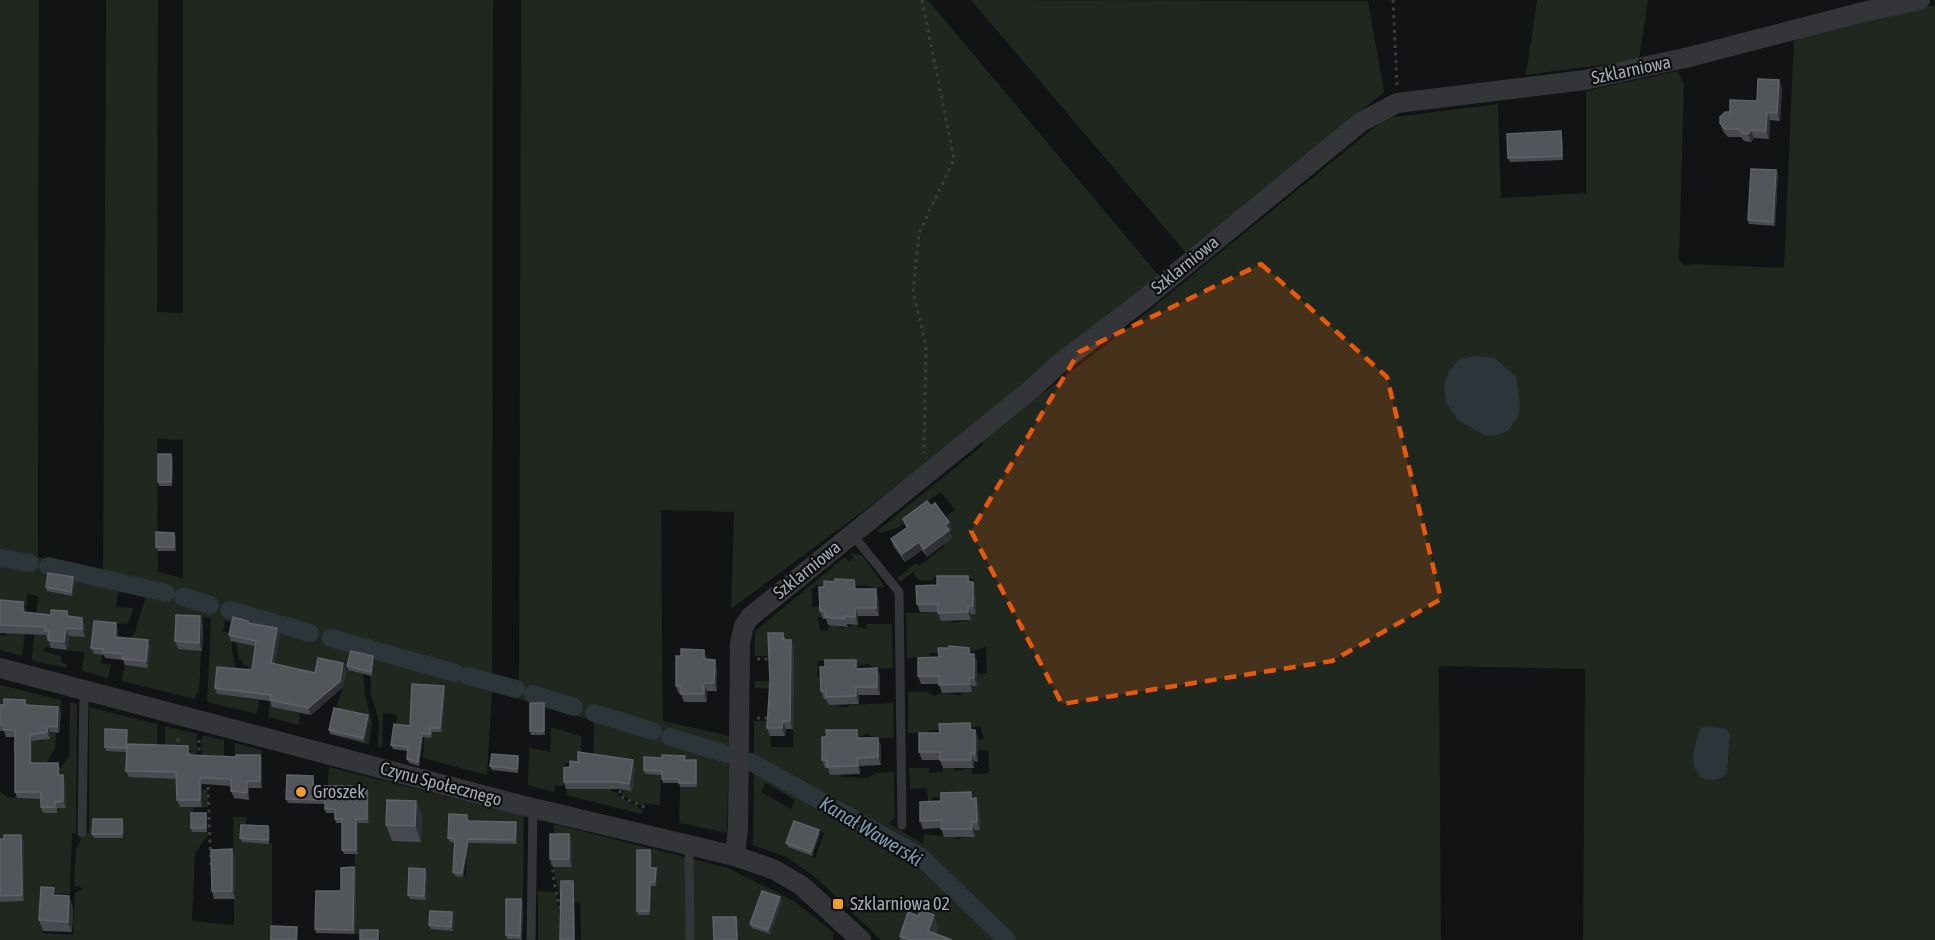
<svg xmlns="http://www.w3.org/2000/svg" width="1935" height="940" viewBox="0 0 1935 940" font-family="'Asap Condensed',sans-serif">
	<style>
		.green { fill: #1f271f; fill-rule: evenodd }
		.water { fill: #2b353a }
		.lines { fill: none; stroke-linecap: round; stroke-linejoin: round }
		.canal { stroke: #2b353a; stroke-width: 18 }
		.path { stroke: #3a3c40; stroke-width: 3; stroke-dasharray: 3 4.5; stroke-linecap: butt }
		.lane { stroke: #343539; stroke-width: 9 }
		.street { stroke: #343539; stroke-width: 20 }
		.wall { fill: #484a4f }
		.shaded-wall { fill: #2e3033 }
		.building { fill: #52555a; stroke: #5f6268; stroke-width: 1.5 }
		.marked { fill: #e8590c; fill-opacity: 0.2; stroke: #e8590c; stroke-width: 4.5; stroke-dasharray: 12 8; stroke-linejoin: round }
		.poi-dot { fill: #f09c2f; stroke: #0e0e0f; stroke-width: 2 }
		.labels { text-anchor: middle; stroke-width: 4.5; stroke-linejoin: round; paint-order: stroke }
		.street-label { font-size: 18px; fill: #a4abb5; stroke: #0e0e0f }
		.poi-label { font-size: 18px; fill: #a4abb5; stroke: #0e0e0f; text-anchor: start }
		.water-label { font-size: 20px; font-style: italic; fill: #7b9cb0; stroke: #0e0e0f }
	</style>
	<rect width="100%" height="100%" fill="#121314"/>
	<path class="green" d="M0 0H39L38 557 103 569 106 0H158L157 312 183 313V0H493L492 678 519 686 521 0H928L1159 276 997 408 858 515 731 609 734 512 661 510 663 721 729 736 727 833 679 823 680 787H697L661 759 660 805 645 803 644 807 622 795 623 790 615 764 611 791 619 793V796L643 810 642 814 566 795 573 763H565L563 786 555 785 554 792 528 785 529 748 550 752 551 727 581 736V759H593L594 721 492 691 487 775 423 758 426 716 411 730 395 728 397 715 383 713 382 749 378 746 379 721 371 695 370 676H372L348 670 363 674 365 694 372 724 369 745 330 735 364 742 369 719 335 712 343 687 345 669 273 706 300 713 299 725 268 717 274 670 247 677 248 666 243 665V661L239 660 236 642 250 627 225 621 223 631 233 634C230 648 234 661 238 675L217 694 259 700 257 714 207 702 211 618 203 617 199 693H197L195 699 122 681 125 665 148 667 150 646 126 644 135 632 146 596 119 588 116 607 133 608 130 620 127 624 107 623 94 654 102 655 101 663 111 665 108 678 82 671 84 652 67 650 69 633 47 638 52 639 51 648 45 647 43 651 61 656V663L67 664 66 668 33 661 32 658 38 596 27 594V606L14 605 0 608ZM157 439 183 440V578L158 572Z
		M971 0 1368 1 1384 92 1186 253Z
		M1537 0H1648L1639 60 1526 75Z
		M1935 5V940H1583L1585 669 1439 666 1441 940H881L816 878 787 857 753 845 754 721H770L771 747H793V689L755 688V681H773L771 656H755V631L845 557 849 561 854 557 850 553 862 555 885 587 874 588 865 585 848 587 817 585 812 589V607H822L823 617H817L821 631 828 630 829 625H838L839 628 857 625V627L866 629 867 624H892L893 668 875 669 869 664 859 666V668L828 661H818L817 677 823 678 829 699 839 705 840 707H848L849 705 893 703 894 738 875 739 868 734 860 736V738H849L830 768 841 774V777L868 778 875 773 894 772 895 817 889 823 923 844 924 834 955 837 956 839 975 836V830H979L941 798 935 797 928 802 927 788 910 789 909 768H929V773L943 772V768H954V771L972 768V774L989 773 988 750H978V740L984 739 980 726 972 728V730H930L926 733H908V692H927L935 696 942 693 961 695 962 692H972V686H977V674L987 673 986 647 971 652V656L933 653H929V657L907 658 906 613 941 612V621H951L952 623 971 620V614L976 613 971 584H974V579L933 577V580L919 581 913 572 900 582 897 578 916 563 919 566 944 547 943 545 951 539 943 518 955 510 941 492 924 504 906 527 903 524 895 529 879 533 877 531 983 445V439L1120 334 1386 118 1498 104 1501 198 1586 193V91L1678 71 1684 84 1679 261 1684 265 1695 264 1784 268 1794 37ZM766 783 795 800 791 809 761 792ZM797 821 824 833 815 858 788 847Z
		M6 633 25 634 22 656 0 650V635L6 636Z
		M0 685 61 700V714L36 731V741H43L50 733H56L55 748 43 769 57 813V808H66L65 782 60 781V769L69 756 70 702 77 704 76 833H72L70 894 43 893 42 933 73 935 75 893 82 889 80 886 74 887 76 848 84 834 89 833V707L157 724V752L142 778H165V726L197 734 196 789 207 790 208 807 193 808 192 832H207L208 835 195 853 192 921 234 925 233 817H246V829L242 842 272 843V940H0V791L7 797 31 799 17 758C12 750 12 744 18 737L0 712ZM180 750 191 751 189 807Z
		M202 735 224 740V763L201 762Z
		M235 743 262 750V762H239L234 787Z
		M329 767 524 816 523 903 507 939 522 940H380V934H355V854H357L327 790ZM469 819 466 876H454L456 843Z
		M554 824 728 868 794 901 833 932V940H581L580 902 561 903 553 867 572 866V840L554 839Z
		M538 891 556 892 561 926 562 940H538Z"/>
	<path class="water" d="M1473 356 1495 358 1516 377 1520 402 1519 415 1508 431 1498 435 1486 436 1458 420 1446 403 1444 386 1449 371 1458 360Z
		M1707 726 1726 729 1730 734 1727 773C1716 784 1698 782 1694 765 1692 755 1696 736 1701 728Z"/>
	<g class="lines">
		<path class="canal" d="M0 558 30 563
			M48 566 166 593
			M183 597 210 605
			M229 610 273 622
			M283 625 310 633
			M331 638 455 673
			M468 676 516 689
			M533 694 574 707
			M594 713 653 731
			M670 737 726 754
			M751 762 920 856 1007 940"/>
		<path class="path" d="M922 0 954 159 919 233 913 292 926 345 924 453
			M1393 0 1397 85
			M757 659H772
			M757 718H771
			M178 749V734
			M199 758V737
			M208 787 211 869
			M620 790V796L648 809
			M552 862 554 883 561 912"/>
		<path class="lane" d="M852 534 899 592 902 825
			M82 833 84 690
			M689 846 690 940
			M531 940 533 808"/>
		<path class="street" d="M0 668 520 805 735 856 775 870 802 886 861 940
			M735 856 738 828 740 643 744 626 750 617 1033 388 1059 364 1142 301 1361 122 1397 103 1585 80 1689 57 1863 12 1920 0"/>
	</g>
	<path class="wall" d="M1782 88 1780 121 1770 120 1769 139 1754 138 1751 142 1744 141 1741 137H1728L1723 131 1720 123 1730 112 1757 101Z
		M1562 135 1563 160 1510 162 1508 158Z
		M1776 170 1778 174 1775 226 1749 224 1748 220Z
		M173 458 172 486H159L158 482Z
		M931 506 949 522 952 530 949 532 952 538 927 557 922 550 905 562 894 547 891 539 906 528 903 519Z
		M176 537V551H158L156 547Z
		M968 576 970 582H973L975 590 976 614H971V620L941 621 938 612H920L917 604 937 585Z
		M73 577 75 581 72 596 47 591 46 587Z
		M857 589 878 597 879 616H858V625L847 624 848 627 828 625 826 619H823L820 611Z
		M0 600 26 610V613L51 615 67 611 69 616 85 626V637L69 636 67 650 51 648 48 639H47L46 635 0 633Z
		M248 621 249 623 277 628 280 634 274 664 315 673 346 669 343 687 311 715 272 707 270 701 217 694 215 688 252 670 255 646 231 641 229 635Z
		M203 624 202 651 178 649 175 641Z
		M118 630 117 637 150 646 148 668 125 665 123 660 105 658 104 655 94 654 91 648Z
		M783 633 786 640 794 648 793 729H786L785 736H770L767 728Z
		M971 654H974L977 662V686H972V692L942 693 939 684H921L918 676Z
		M707 658V659L717 668V691H707V702H684L681 694H679L676 686Z
		M374 660 372 676 348 670 347 666Z
		M877 668 880 676V695H859V704L829 705 826 699H824L821 691 859 669Z
		M445 690 442 732H432L431 738 423 737 419 766 409 763 407 759 408 751 393 749 391 745Z
		M25 700 27 705 58 707 61 714 59 733 50 732V739L32 741V763H58L60 769V775L65 781 66 808H57V813H43L41 807V799L17 798 15 792V737H6L4 731H0V705H4Z
		M544 703 545 707V735H531L530 731Z
		M368 715 369 719 364 742 330 734 329 730Z
		M970 723 972 730H975L978 738V762L974 761V768H943L940 760H922L919 752 940 733Z
		M127 730 128 734V745L191 753V755L236 757 260 755 262 762V788H249V800L234 798 231 791V786L202 784V807H180L177 800 176 779 129 777 126 771V752L106 751 105 747Z
		M860 738H878L881 746V765L860 766V774L830 775 828 768H825L822 760Z
		M518 756 519 760 518 773 492 770 490 766Z
		M686 760 697 764V787H680L679 783H663L662 775 645 774 644 770Z
		M635 768 632 791 619 789H566L564 782Z
		M314 780V786L353 790H367L369 794V823H358V854H344L342 850V823H336L335 819V813H326L325 809V804L288 803 286 799Z
		M976 798 979 806 980 830H975V837H944L941 828 923 829 920 821 941 801Z
		M416 801 422 816 421 842 392 841 386 825Z
		M207 817V832H192L191 828Z
		M122 819 124 823 123 838H94L92 834Z
		M469 819V821L517 826V844L469 843 463 877 455 876 453 872 454 843 450 842 448 838Z
		M268 826 270 830 269 844 242 842 240 838Z
		M569 834 572 842V867H553L550 859Z
		M820 834 812 856 788 847 786 843Z
		M0 839 24 841V901L0 902Z
		M232 849 235 857V899H214L212 891Z
		M652 854V868H656L657 872 656 886H651L650 915H638L637 911Z
		M354 867 356 871 355 934 316 933 315 929 341 891Z
		M427 873 426 900 410 899 408 895Z
		M56 895 73 907 72 932 43 931 39 920Z
		M521 899 523 903 522 940 507 939 506 935Z
		M782 901 770 934 752 928 750 924Z
		M454 916 453 931 431 929 429 925Z
		M938 927 936 934 952 940H901L900 936Z"/>
	<path class="shaded-wall" d="M1779 80 1782 88 1780 121 1777 113Z
		M1767 112 1770 120 1769 139 1766 131Z
		M1751 130 1754 138 1751 142 1748 134Z
		M1561 131 1562 135 1563 160 1562 156Z
		M1776 170 1778 174 1775 226 1773 222Z
		M171 454 173 458 172 486 171 482Z
		M949 522 952 530 949 532 952 538 927 557 924 549 945 525Z
		M174 533 176 537V551L174 547Z
		M919 542 922 550 905 562 902 554Z
		M73 577 75 581 72 596 71 592Z
		M973 582 975 590 976 614 973 606Z
		M876 589 878 597 879 616 876 608Z
		M23 602 26 610V620L23 612Z
		M968 606 971 614V620L968 612Z
		M855 608 858 616V625L855 617Z
		M200 616 203 624 202 651 199 643Z
		M82 618 85 626V637L82 629Z
		M116 623 118 630 117 643 115 637Z
		M66 628 69 636 67 650 64 642Z
		M277 628 280 634 273 670 271 663Z
		M148 640 150 646 148 668 146 661Z
		M791 640 794 648 793 729 790 721Z
		M704 650 707 658V667L704 659Z
		M974 654 977 662V686L974 678Z
		M373 656 374 660 372 676 371 672Z
		M715 660 717 668V691L714 683Z
		M343 663 346 669 343 687 311 715 308 708Z
		M877 668 880 676V695L877 687Z
		M969 678 972 686V692L970 684Z
		M704 683 707 691V702L704 694Z
		M444 686 445 690 442 732 440 728Z
		M856 687 859 695V704L856 696Z
		M544 703 545 707V735L544 731Z
		M58 707 61 714 59 733 57 727Z
		M368 715 369 719 364 742 363 738Z
		M783 721 786 729 785 736 782 728Z
		M48 726 50 732V739L47 732Z
		M127 730 128 734V752L126 748Z
		M975 730 978 738V762L975 754Z
		M422 733 423 737 419 766 418 762Z
		M30 735 32 741V769L30 763Z
		M878 738 881 746V765L878 757Z
		M971 753 974 761V768L971 760Z
		M260 755 262 762V788L260 781Z
		M518 756 519 760 518 773 517 769Z
		M857 758 860 766V774L858 766Z
		M633 760 635 768 632 791 629 784Z
		M696 760 697 764V787L696 783Z
		M58 763 60 769V781L58 775Z
		M63 775 65 781 66 808 63 801Z
		M200 778 202 784V807L200 800Z
		M247 781 249 788V800L247 793Z
		M367 790 369 794V823L367 819Z
		M976 798 979 806 980 830 977 822Z
		M416 801 422 816 421 842 415 826Z
		M206 813 207 817V832L206 828Z
		M122 819 124 823 123 838 122 834Z
		M356 819 358 823V854L356 850Z
		M516 822 517 826V844L515 840Z
		M972 822 975 830V837L972 829Z
		M268 826 270 830 269 844 268 840Z
		M819 830 820 834 812 856 811 852Z
		M569 834 572 842V867L569 859Z
		M21 835 24 841V901L22 895Z
		M468 839 469 843 463 877 462 873Z
		M232 849 235 857V899L232 891Z
		M650 850 652 854V872L650 868Z
		M354 867 356 871 355 934 353 930Z
		M656 868 657 872 656 886 655 882Z
		M425 869 427 873 426 900 424 896Z
		M573 881 574 885 575 940H574Z
		M650 882 651 886 650 915 649 911Z
		M69 896 73 907 72 932 68 922Z
		M780 897 782 901 770 934 768 930Z
		M521 899 523 903 522 940 520 936Z
		M452 912 454 916 453 931 451 927Z
		M934 915 938 927 933 940 928 931Z
		M736 917 738 921V940H737Z
		M297 927 298 931V940H296Z"/>
	<path class="building" d="M1758 79 1779 80 1777 113 1767 112 1766 131 1751 130 1748 134 1742 133 1738 129H1725L1720 123V117L1725 112H1730V100L1757 101Z
		M1561 131 1562 156 1508 158 1507 134Z
		M1751 169 1776 170 1773 222 1748 220Z
		M158 454H171V482H158Z
		M927 501 931 506 935 503 940 510 949 522 945 525 949 530 924 549 919 542 902 554 891 539 908 527 903 519Z
		M156 532 174 533V547H156Z
		M48 573 73 577 71 592 46 587Z
		M937 576H968V582H973V606H968V612L938 613V604H917L916 586 937 585Z
		M835 579 854 580 855 589H876V608H855V617L844 616 845 619 825 617V611H820L819 587H824V581L835 582Z
		M0 600 23 602V612L51 615V610L67 611V616L82 618V629L66 628 64 642 48 640 49 631H44L45 627 0 625Z
		M176 615 200 616 199 643 175 641Z
		M233 617 248 621V623L277 628 271 663 315 673 318 658 343 663 340 681 308 708 270 700 271 695 215 688 217 667 252 670 256 641 229 635Z
		M94 621 116 623 115 637 148 640 146 661 122 659 123 654 103 652V649L91 648Z
		M768 633H783V640H791L790 721H783L782 728H767L770 681Z
		M949 646 969 648V654H974V678H969L970 684 939 685V676H918V658L939 657 938 648H949Z
		M681 649 704 650V659L715 660 714 683H704V694H681V686H676V656H681Z
		M351 651 373 656 371 672 347 666Z
		M825 660H856V669L877 668V687H856V696L826 697V691H821L820 667H825Z
		M412 684 444 686 440 728H430V734L422 733 418 762 407 759 408 747 391 745 394 724 410 726Z
		M4 699 25 700V705L58 707 57 727 48 726 47 732 30 735V763H58V775H63V801L55 802V807H41V792H15V730H4V725H0V705H4Z
		M530 703H544V731H530Z
		M334 708 368 715 363 738 329 730Z
		M970 723V730H975V754L971 753V760H940V752H919V733H940L939 724Z
		M105 729 127 730 126 748 105 747Z
		M826 730H857V738H878V757L857 758 858 766 827 767V760H822V737H827Z
		M127 744 188 746V755L236 757V755H260V781H247V793L231 791V779L200 778V800H177L176 772 126 771Z
		M578 752 633 760 629 784 616 782H564V768L570 767V761L578 762Z
		M492 754 518 756 517 769 490 766Z
		M662 755 685 756 684 760H696V783H679V779H662V771L644 770V757L662 758Z
		M287 775 313 776V786H352V790H367V819H356V850H342V819H335V809H325V800L286 799Z
		M971 792V799L976 798 977 822H972V829H941L942 820 920 821V802L941 801V793Z
		M387 800 416 801 415 826 386 825Z
		M191 813H206V828H191Z
		M449 814 467 815V821L516 822 515 840 468 839 462 873 453 872 455 839 448 838Z
		M93 819H122V834H92Z
		M794 821 819 830 811 852 786 843Z
		M241 825 268 826V840L240 838Z
		M550 834H569V859H550Z
		M4 835H21L22 895 0 896V839H4Z
		M232 849V891H212L211 850Z
		M637 850H650V868H656L655 882H650L649 911H637Z
		M354 867 353 930 315 929 316 891H341V868Z
		M409 868 425 869 424 896 408 895Z
		M561 881H573L574 940H560Z
		M41 887 54 888 53 895 69 896 68 922 39 920Z
		M762 891 780 897 768 930 750 924Z
		M506 899H521L520 936 506 935Z
		M921 910 934 915 928 931 952 940H911L900 936 908 912 918 916Z
		M430 911 452 912 451 927 429 925Z
		M713 917H736L737 940H714Z
		M271 926 297 927 296 940H271Z
		M360 930H378V940H360Z"/>
	<path class="marked" d="M1261 264 1387 377 1441 599 1332 661 1062 704 971 531 1079 352Z"/>
	<g class="poi-dot">
		<circle cx="301" cy="792" r="6"/>
		<rect x="832" y="898" width="12" height="12" rx="3"/>
	</g>
	<g class="labels">
		<g class="street-label">
			<text transform="translate(1631 70) rotate(-12)" y="6">Szklarniowa</text>
			<text transform="translate(1185 265) rotate(-39)" y="6">Szklarniowa</text>
			<text transform="translate(807 570) rotate(-39)" y="6">Szklarniowa</text>
			<text transform="translate(441 784) rotate(15)" y="6">Czynu Społecznego</text>
		</g>
		<g class="poi-label">
			<text x="313" y="798">Groszek</text>
			<text x="850" y="910">Szklarniowa 02</text>
		</g>
		<g class="water-label">
			<text transform="translate(871 831) rotate(31)" y="7">Kanał Wawerski</text>
		</g>
	</g>
</svg>
